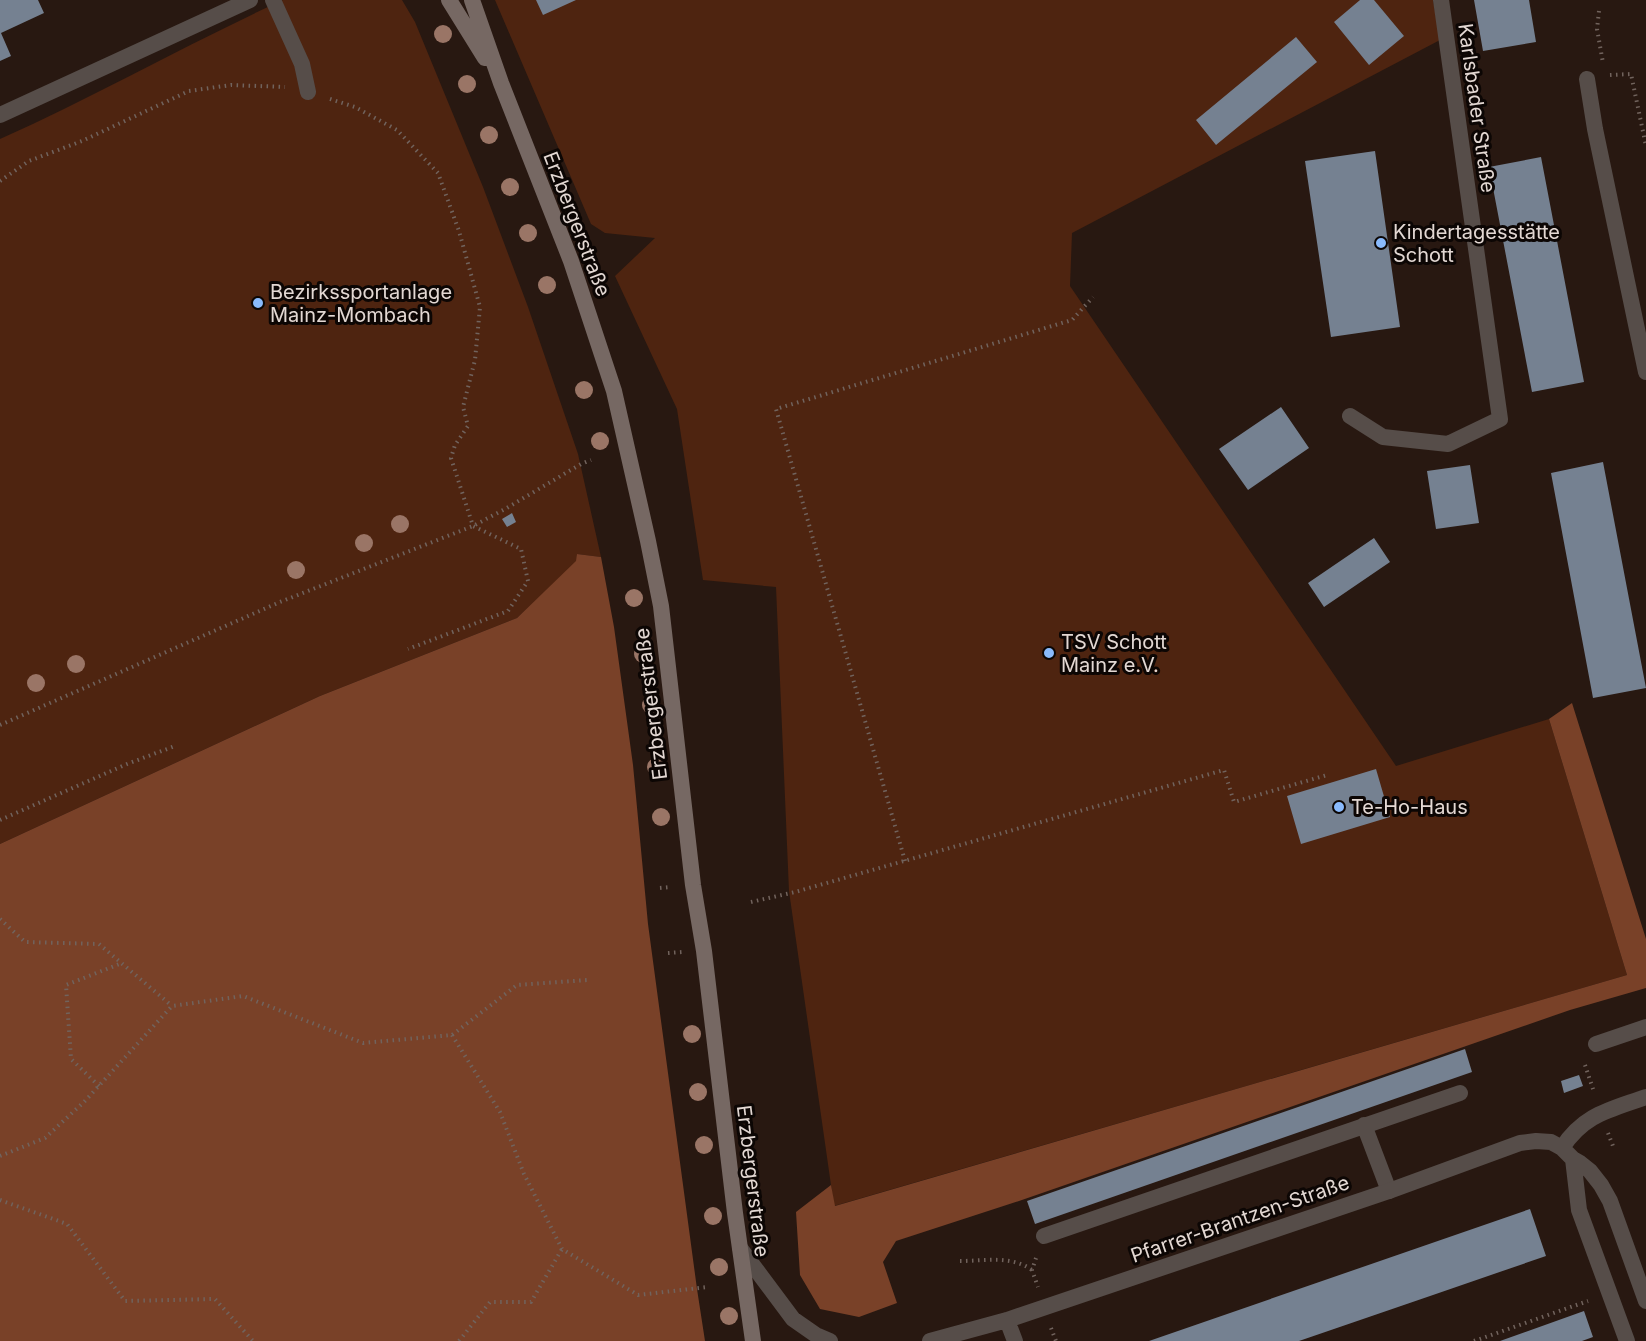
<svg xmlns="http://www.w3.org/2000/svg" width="1646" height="1341" viewBox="0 0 1646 1341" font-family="Inter,sans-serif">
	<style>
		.green { fill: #4e2410 }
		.forest { fill: #794128 }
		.building { fill: #758191 }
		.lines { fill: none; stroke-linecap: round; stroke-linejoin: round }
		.path { stroke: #71635d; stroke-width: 4; stroke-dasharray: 1.5 4.5; stroke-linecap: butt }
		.service { stroke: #564d49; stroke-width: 16 }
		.minor { stroke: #564d49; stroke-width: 16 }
		.secondary { stroke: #766863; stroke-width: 16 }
		.tree { fill: #9a7566 }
		.poi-dot { fill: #89bafc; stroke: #0c0604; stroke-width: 2 }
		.labels { text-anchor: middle; stroke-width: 6; stroke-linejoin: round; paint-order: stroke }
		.street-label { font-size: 20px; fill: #e3d8d3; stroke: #0c0604 }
		.poi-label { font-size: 20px; fill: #e3d8d3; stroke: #0c0604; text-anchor: start }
	</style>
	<rect width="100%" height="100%" fill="#281811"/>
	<path class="green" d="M283 0H402L415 22 483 187 528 307 578 454 601 557 577 554V561L517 618 320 696 0 844V139C96 96 187 44 283 0Z
		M495 0H1433L1440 40 1072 233 1070 286 1396 766 1549 719 1627 975 834 1206 789 891 776 587 703 580 677 409 615 276 655 238 605 233 591 224Z"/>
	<path class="forest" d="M577 554 601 557 614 627 633 765 648 924 697 1289 705 1341H0V844L320 696 517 618 576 561Z
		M1572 703 1646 939V988L1570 1010 1019 1201 896 1241 883 1262 897 1303 859 1317 820 1309 800 1275 796 1212 831 1185 835 1206 1627 975 1549 719Z"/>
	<path class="building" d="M0 0H38L44 13 1 33 11 56 0 61Z
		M536 0H576L543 15Z
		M1360 0H1374L1404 36 1369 65 1334 22Z
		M1474 0H1529L1536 42 1483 51Z
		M1296 37 1317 62 1216 145 1196 120Z
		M1375 151 1400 327 1331 337 1305 161Z
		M1541 157 1584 382 1532 392 1489 167Z
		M1281 407 1309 448 1248 490 1219 449Z
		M1603 462 1646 688 1593 698 1551 473Z
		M1470 465 1479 523 1436 529 1427 471Z
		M512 513 516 522 507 527 502 519Z
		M1374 538 1390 562 1324 607 1308 583Z
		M1376 769 1390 817 1301 844 1287 796Z
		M1465 1049 1472 1072 1035 1224 1027 1201Z
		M1579 1075 1583 1086 1564 1093 1561 1081Z
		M1530 1209 1546 1256 1433 1295 1299 1341H1149Z
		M1584 1311 1593 1337 1582 1341H1500Z"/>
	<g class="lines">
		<path class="path" d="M1599 11 1597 29 1603 63
			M1610 75 1631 74 1646 146
			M330 99 355 107 397 130 438 173 459 231 480 307 475 360 463 407 468 426 455 445 451 458 473 526 521 549 528 581 508 611 408 649
			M0 181 29 161 82 141 189 91 231 85 285 87
			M0 725 280 602 473 526 505 509 581 464 591 460
			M0 820 127 764 175 746
			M905 861 776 409 1072 320 1093 297
			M660 888 671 887
			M751 902 795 892 1224 770 1234 802 1327 775
			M0 919 25 942 99 944 172 1006
			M668 953 682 952
			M452 1035 500 1112 524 1174 562 1249 638 1295 708 1287
			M1585 1065 1594 1092
			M99 1086 71 1059 66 985 122 963
			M1608 1133 1613 1146
			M0 1156 45 1138 85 1101 172 1006 243 996 363 1043 452 1035 517 985 587 980
			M0 1200 67 1224 125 1301 215 1299 253 1341
			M1036 1258 1032 1270 1038 1287
			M960 1261C985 1261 1011 1255 1032 1270
			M1051 1328 1056 1341
			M459 1341 490 1302H531L562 1249
			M1474 1341 1588 1301"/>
		<path class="service" d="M273 0 302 64 308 92
			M1596 1044 1646 1027
			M1364 1125 1389 1191
			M1044 1236 1460 1093"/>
		<path class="minor" d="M1587 79 1595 129 1646 372
			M0 115 250 0
			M1350 416 1383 437 1448 444 1500 419 1441 0
			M1562 1148C1584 1114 1610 1110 1646 1097
			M1573 1159 1579 1210 1627 1341
			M740 1248 793 1319 816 1335 830 1341
			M1007 1320 1015 1341
			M930 1341 1007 1320 1389 1191 1520 1143 1536 1141 1551 1142 1562 1148 1573 1159 1580 1163 1590 1171 1601 1185 1610 1201 1646 1301"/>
		<path class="secondary" d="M449 0 485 58
			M472 0 501 83 571 261 614 391 648 541 661 606 693 885 704 951 735 1213 753 1341"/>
	</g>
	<g class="tree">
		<circle cx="443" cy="34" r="9"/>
		<circle cx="467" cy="84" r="9"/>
		<circle cx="489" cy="135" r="9"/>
		<circle cx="510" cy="187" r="9"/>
		<circle cx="528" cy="233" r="9"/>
		<circle cx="547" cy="285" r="9"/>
		<circle cx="584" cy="390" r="9"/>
		<circle cx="600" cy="441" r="9"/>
		<circle cx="400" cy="524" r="9"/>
		<circle cx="364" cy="543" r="9"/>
		<circle cx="296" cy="570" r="9"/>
		<circle cx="634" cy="598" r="9"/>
		<circle cx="643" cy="654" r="9"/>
		<circle cx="76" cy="664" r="9"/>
		<circle cx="36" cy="683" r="9"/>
		<circle cx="651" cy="705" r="9"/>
		<circle cx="656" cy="767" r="9"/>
		<circle cx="661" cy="817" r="9"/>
		<circle cx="692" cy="1034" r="9"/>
		<circle cx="698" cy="1092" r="9"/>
		<circle cx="704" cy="1145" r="9"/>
		<circle cx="713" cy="1216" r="9"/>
		<circle cx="719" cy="1267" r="9"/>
		<circle cx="729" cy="1316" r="9"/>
	</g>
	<g class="poi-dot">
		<circle cx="1381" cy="243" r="6"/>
		<circle cx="258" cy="303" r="6"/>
		<circle cx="1049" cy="653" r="6"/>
		<circle cx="1339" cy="807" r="6"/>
	</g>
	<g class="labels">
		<g class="street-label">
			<text transform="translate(1477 108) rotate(82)" y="7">Karlsbader Straße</text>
			<text transform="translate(577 224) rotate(69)" y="7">Erzbergerstraße</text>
			<text transform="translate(651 704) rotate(-97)" y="7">Erzbergerstraße</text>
			<text transform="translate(753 1181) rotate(83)" y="7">Erzbergerstraße</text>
			<text transform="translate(1240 1219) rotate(-19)" y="7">Pfarrer-Brantzen-Straße</text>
		</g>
		<g class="poi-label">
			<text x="1393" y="239">Kindertagesstätte<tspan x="1393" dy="23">Schott</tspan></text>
			<text x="270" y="299">Bezirkssportanlage<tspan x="270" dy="23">Mainz-Mombach</tspan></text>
			<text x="1061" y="649">TSV Schott<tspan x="1061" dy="23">Mainz e.V.</tspan></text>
			<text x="1351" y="814">Te-Ho-Haus</text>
		</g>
	</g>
</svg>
